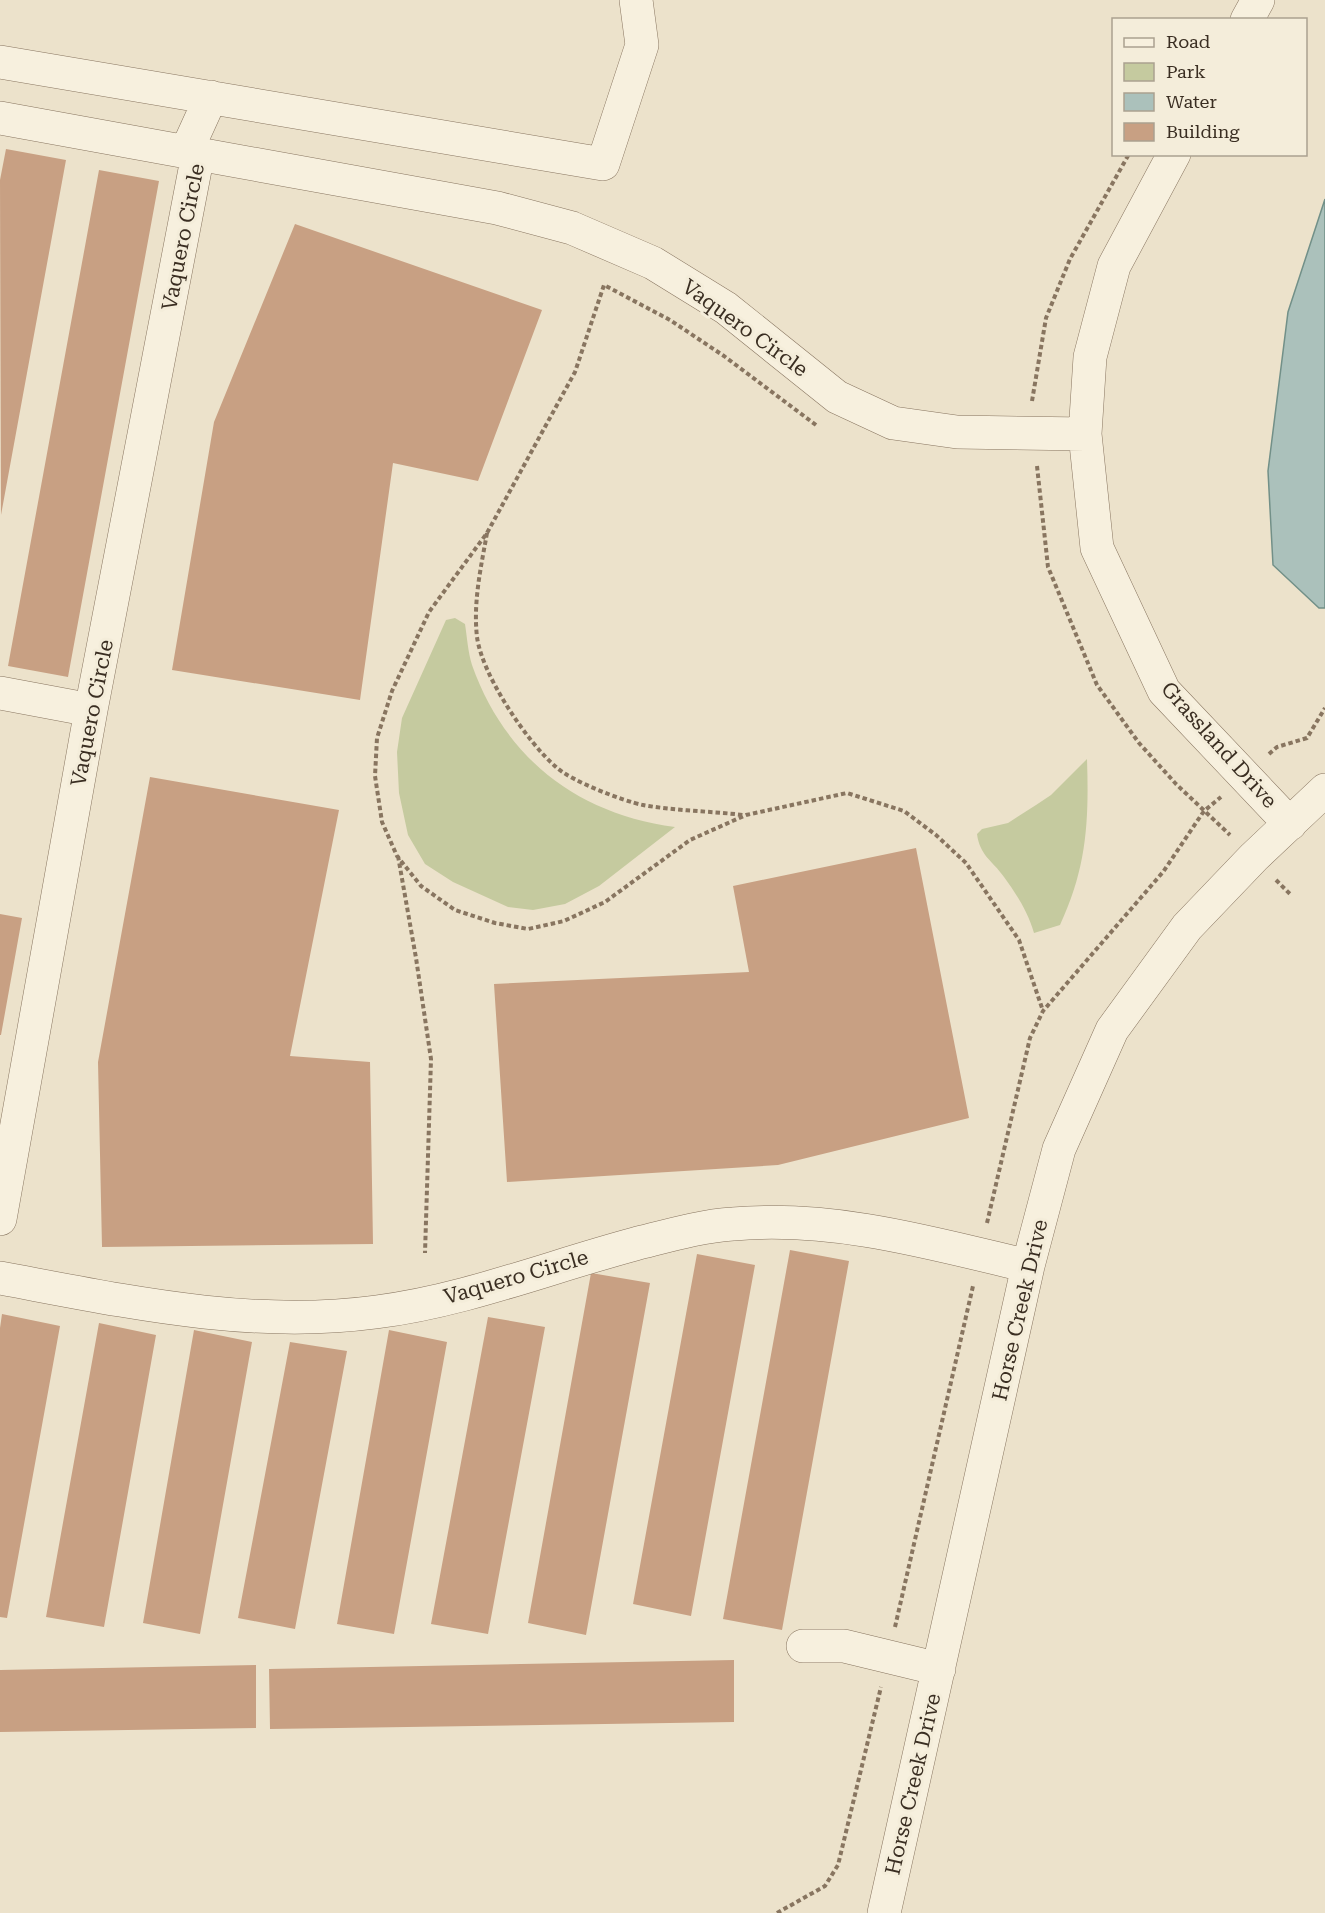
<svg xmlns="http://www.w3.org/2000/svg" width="1325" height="1913" viewBox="0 0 1325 1913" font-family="'Roboto Serif',serif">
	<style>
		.green { fill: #c5ca9f }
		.water { fill: #abc1bb; stroke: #729088; stroke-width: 1.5 }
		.building { fill: #c8a083 }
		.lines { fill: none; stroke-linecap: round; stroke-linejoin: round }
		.minor-casing { stroke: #887560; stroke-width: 34 }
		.path { stroke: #887560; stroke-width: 4; stroke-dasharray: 4.5 3; stroke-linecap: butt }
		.minor { stroke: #f7f0de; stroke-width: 33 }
		.labels { text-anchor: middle; stroke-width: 6; stroke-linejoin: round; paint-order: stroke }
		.street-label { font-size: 21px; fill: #3a2e22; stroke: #f4edda }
	</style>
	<rect width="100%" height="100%" fill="#ece2cb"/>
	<path class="green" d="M455 618 465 624C467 637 468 652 472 665 505 758 577 814 675 827L599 886 565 904 533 910 508 907 453 882 425 864 408 835 399 793 397 752 402 718 446 620Z
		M1087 759C1089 821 1087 867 1060 925L1034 933C1028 912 1017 895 1004 877 992 860 980 856 977 834L982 829 1008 823 1036 805 1051 795Z"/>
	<path class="water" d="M1325 199V608H1319L1273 565 1268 471 1288 312Z"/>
	<path class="building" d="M6 149 66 160 1 515 0 180Z
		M99 170 159 181 68 677 8 666Z
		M295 224 542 310 478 481 393 463 360 700 172 670 214 422Z
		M150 777 339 810 290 1056 370 1062 373 1244 102 1247 98 1062Z
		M916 848 969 1118 778 1165 507 1182 494 984 749 972 733 886Z
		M0 914 22 918 1 1035H0Z
		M790 1250 849 1261 782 1630 723 1619Z
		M697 1254 755 1265 691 1616 633 1604Z
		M591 1273 650 1283 586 1635 528 1623Z
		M2 1314 60 1326 7 1618 0 1617V1328Z
		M488 1317 545 1327 488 1634 431 1624Z
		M99 1323 156 1335 104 1627 46 1617Z
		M194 1330 252 1342 200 1634 143 1623Z
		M389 1330 447 1342 394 1634 337 1624Z
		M290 1342 347 1351 295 1629 238 1618Z
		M734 1660V1722L270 1729 269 1669Z
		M256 1665V1728L0 1732V1670Z"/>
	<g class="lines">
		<g class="minor-casing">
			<path id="minor" d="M1247 20 1258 0
				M0 62 603 164 642 45 636 0
				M0 118 198 154
				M186 152 211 97
				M1174 154 1114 266 1090 357 1085 434 1097 548 1164 691 1290 824
				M0 693 91 710
				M0 1219 91 710 198 154 497 208 572 228 653 263 726 308 837 397 893 423 957 432 1085 434
				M0 1278C124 1301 249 1329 376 1312 464 1301 549 1267 635 1244 667 1236 700 1226 733 1224 833 1215 932 1243 1028 1266
				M803 1646H844L939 1669
				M884 1913 1028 1266 1059 1149 1112 1030 1187 927 1254 857 1325 790"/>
		</g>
		<path class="path" d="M1032 401 1046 318 1070 259 1129 154
			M816 425 724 356 670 320 604 285 575 372 487 533 429 612 392 691 377 738 375 776 382 822 397 856 421 886 455 910 495 923 528 929 564 921 605 902 690 840 746 815 847 793 904 811 936 835 966 863 1019 940 1043 1011
			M1037 466 1048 567 1097 685 1139 743 1176 784 1230 835
			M487 533C481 567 473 602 477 637 482 675 527 742 556 767 571 781 623 801 643 805 676 811 710 811 743 815
			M1269 754 1277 747 1307 738 1325 708
			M398 856 416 958 431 1059 425 1253
			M1276 880 1290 894
			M987 1223 1030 1038 1043 1011 1163 872 1204 811 1221 797
			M895 1627 973 1286
			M777 1913 825 1886 838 1865 881 1687"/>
		<use href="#minor" class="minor"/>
	</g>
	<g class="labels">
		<g class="street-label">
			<text transform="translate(183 237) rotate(-79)" y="7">Vaquero Circle</text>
			<text transform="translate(745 328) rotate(36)" y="7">Vaquero Circle</text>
			<text transform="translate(92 713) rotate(-79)" y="7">Vaquero Circle</text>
			<text transform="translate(1219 745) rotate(48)" y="7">Grassland Drive</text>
			<text transform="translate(516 1277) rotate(-16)" y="7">Vaquero Circle</text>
			<text transform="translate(1020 1310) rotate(-77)" y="7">Horse Creek Drive</text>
			<text transform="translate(913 1784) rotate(-77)" y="7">Horse Creek Drive</text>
		</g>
	</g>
	<rect x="1112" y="18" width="195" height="138" fill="#f4edda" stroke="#aaa190" stroke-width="1.5"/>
	<rect x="1124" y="38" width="30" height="9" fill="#f7f0de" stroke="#aaa190" stroke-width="1.5"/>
	<text x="1166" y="48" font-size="18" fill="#3a2e22">Road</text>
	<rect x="1124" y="63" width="30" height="18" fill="#c5ca9f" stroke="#aaa190" stroke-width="1.5"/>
	<text x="1166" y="78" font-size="18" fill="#3a2e22">Park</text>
	<rect x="1124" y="93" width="30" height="18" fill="#abc1bb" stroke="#aaa190" stroke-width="1.5"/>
	<text x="1166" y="108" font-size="18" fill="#3a2e22">Water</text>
	<rect x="1124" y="123" width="30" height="18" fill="#c8a083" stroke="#aaa190" stroke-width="1.5"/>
	<text x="1166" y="138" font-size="18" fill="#3a2e22">Building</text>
</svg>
